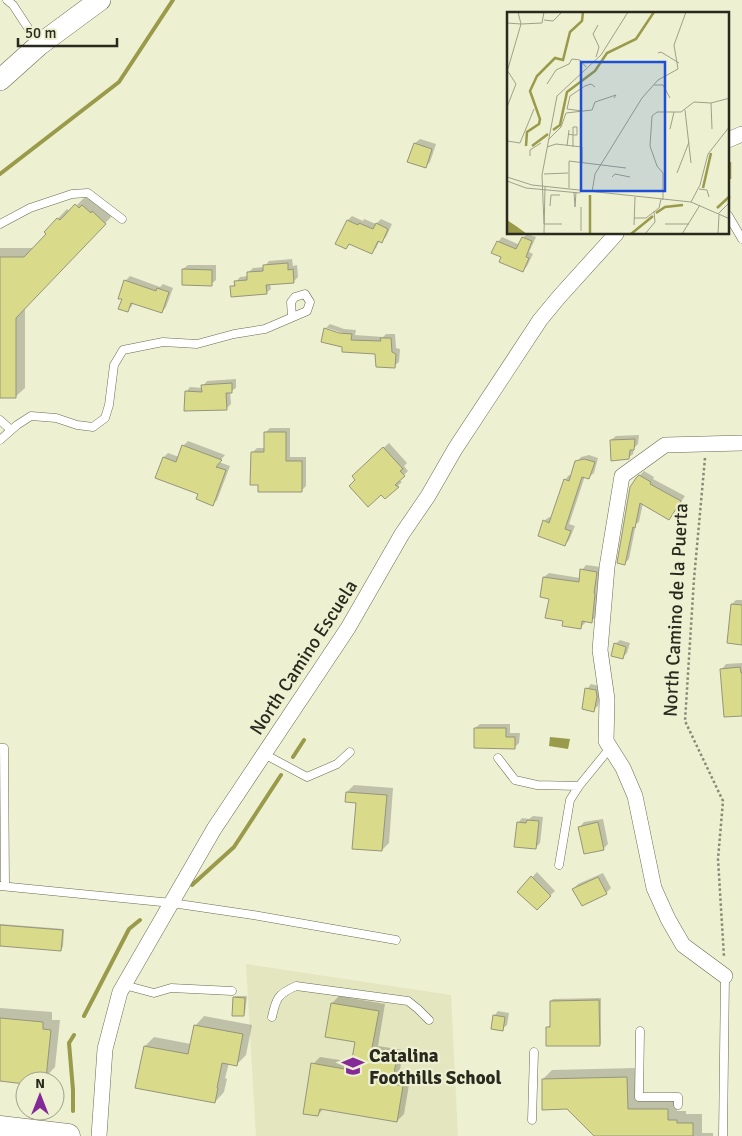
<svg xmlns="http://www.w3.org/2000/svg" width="742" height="1136" viewBox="0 0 742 1136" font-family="Signika,sans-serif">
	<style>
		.built { fill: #e4e6c0 }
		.water { fill: #999a4a }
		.shadow { fill: #0003; fill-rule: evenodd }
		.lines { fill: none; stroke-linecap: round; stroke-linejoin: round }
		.stream { stroke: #999a4a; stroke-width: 4 }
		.building { fill: #d9db8a; stroke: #95967a }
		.lane-casing { stroke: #6a6b50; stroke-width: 9 }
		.street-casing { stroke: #6a6b50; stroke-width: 16 }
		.secondary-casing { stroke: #6a6b50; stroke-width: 22 }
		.primary-casing { stroke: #6a6b50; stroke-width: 25 }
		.path { stroke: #898a75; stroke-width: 2.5; stroke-dasharray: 2.5 2.5; stroke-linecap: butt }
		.lane { stroke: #fff; stroke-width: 8 }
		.street { stroke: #fff; stroke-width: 15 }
		.secondary { stroke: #fff; stroke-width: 21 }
		.primary { stroke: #fff; stroke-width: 24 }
		.labels { text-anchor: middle; stroke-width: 4.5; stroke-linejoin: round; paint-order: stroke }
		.street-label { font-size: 19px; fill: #29291e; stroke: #eef0d2 }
		.poi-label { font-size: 19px; font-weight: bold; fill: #29291e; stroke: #eef0d2; text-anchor: start }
		.inset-river { fill: none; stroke: #999a4a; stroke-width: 2.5 }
		.inset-road { fill: none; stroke: #9fa08a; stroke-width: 1 }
		.view { fill: #1d4ed8; fill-opacity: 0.15; stroke: #1d4ed8; stroke-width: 2.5 }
		.inset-edge { fill: none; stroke: #29291e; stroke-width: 2.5 }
	</style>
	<rect width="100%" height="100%" fill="#eef0d2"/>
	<path class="built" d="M246 964 451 995 458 1136H256Z"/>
	<path class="water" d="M550 737 570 739 568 749 549 746Z"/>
	<path class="shadow" d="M420 139 436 144 430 162 425 167 409 161 415 143Z
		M86 196 89 199 92 196 114 214 25 307V388L15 397H0V248H35L48 234 45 232 67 209 70 212Z
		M352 216 363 221 364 219 376 224 381 219 392 224 386 237 382 241 380 240 376 248 371 253 351 243 346 248 348 220Z
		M527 234 536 237 529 252 533 254 527 266 523 271 503 257 498 242 502 237 520 245 523 238Z
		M292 259 293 266 297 265 298 277 293 282 270 284 271 289 266 293 232 287 240 277 248 276V273L253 268 264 267 269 261Z
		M188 265H216V280L211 284 183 269Z
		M130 276 160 287 163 284 173 288 166 307 162 312 133 302 132 306 127 311 125 281Z
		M330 324 344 329 356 330 355 335 383 337 386 334H395L396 348 400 349 399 362 394 366H377L376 352 343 351 344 346 322 341 325 329ZM327 328 346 334 345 336 327 330Z
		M236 379V388L230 392 231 404 227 408 186 392 190 387 203 388V386L207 381Z
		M270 428H290V457H306V486L301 491 252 453 257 448H265V433Z
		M639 435 638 444 634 448 633 454 628 458 611 440 616 436Z
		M188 441 225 455 219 462 230 466 217 500 213 504 200 493 156 477 164 457 168 453 179 457 183 446Z
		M389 443 407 463 404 466 408 471 399 480 402 482 385 497 357 479 358 471Z
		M589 455 598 458 594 473 589 477 585 476 569 524 575 526 569 540 565 545 544 521 549 517 552 518 565 480 569 475 572 476 577 462 581 457Z
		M644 471 654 477 653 479 685 496 673 514 643 503 639 522 636 524 629 559 625 563 637 478Z
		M586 565 601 567 597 589H599L596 617 591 621 586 620 585 623 581 627 564 620 550 598 541 596 544 577 549 573 580 578 582 570Z
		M736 600H742V644L732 604Z
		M620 640 630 643 627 653 623 657 615 644Z
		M742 663V715L722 669 726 664Z
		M591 684 600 686 601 692 598 706 593 710 587 689Z
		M480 724H510V733H520L519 743 515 747 475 728Z
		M354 785 393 788 389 843 382 850 358 802 347 792Z
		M533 816 543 817 540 843 535 848 518 823 522 818 529 819Z
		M603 819 608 844 603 849 580 827 584 822Z
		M537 872 555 891 537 908 519 892Z
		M603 873 611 888 606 893 583 904 573 889 578 884Z
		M0 924 64 929 63 947 61 949 0 945Z
		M236 996H247L245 1013 243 1015 234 997Z
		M339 996 385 1004 378 1046 403 1050 399 1077 410 1079 404 1114 397 1121 324 1108 318 1115 313 1064 320 1057 353 1062 356 1041 327 1036 332 1003Z
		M601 998V1043L599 1045 547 1028 549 1026H552L551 1001 553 999Z
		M0 1008 52 1012V1020H60L55 1067 42 1081H25V1082L0 1080Z
		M498 1011 509 1013 507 1025 502 1029 494 1016Z
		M204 1016 252 1025 246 1055 236 1065 229 1063 225 1078 227 1079 224 1092 215 1102 145 1046 154 1037 191 1044 195 1026Z
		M636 1068 637 1100H677V1111H686V1114H702V1133H713V1136H593V1134L543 1079 552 1070Z"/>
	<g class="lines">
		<path class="stream" d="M0 174 119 82 173 0
			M293 757 304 740
			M192 885 234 847 281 775
			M84 1016 129 929 140 920
			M73 1111V1090L69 1043 74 1035"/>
	</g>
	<path class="building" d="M414 143 432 149 426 168 407 162Z
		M75 204 79 208 82 205 91 213 92 211 106 224 16 318V398H0V257H24L46 234 44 232 57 218 60 220Z
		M347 220 358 225 359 223 373 229 376 223 388 229 382 243 378 241 372 254 349 244 346 249 335 244Z
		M522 237 532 241 526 257 529 258 523 272 499 262 501 257 491 253 497 241 516 249Z
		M288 263V270L293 269 294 283 266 285 267 294 231 297 230 286H235L234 281 247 280V272L263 271V265Z
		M182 269 212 270V286L182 285Z
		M124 280 156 291 157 288 169 292 162 313 131 303 128 312 118 309 122 299H118Z
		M324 328 339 333 352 334 351 340 381 341 380 338H391L392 352 396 354 395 368 376 367 375 354 342 352V347L321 342Z
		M232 383V393H226L227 410 184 411 185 391 202 392 201 385Z
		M264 432H286V461H302V492H258V485H250L251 452H264Z
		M635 439 634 450H630L629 459 611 461 610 440Z
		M182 445 222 460 216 467 226 470 213 506 196 499 198 494 155 478 163 457 176 462Z
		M383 447 403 469 400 471 405 476 395 485 399 487 385 499 381 495 368 507 349 486 355 480 352 476Z
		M584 459 595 462 589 479 582 477 565 529 571 531 565 546 538 536 543 520 549 523 564 479 569 481 575 461Z
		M639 475 651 482 650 484 681 501 669 520 640 503 635 528 633 527 625 565 617 563 630 487 636 478Z
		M580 569 597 572 594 593 595 594 592 623 582 621 581 629 562 626 563 621 545 618 549 599 540 597 543 577 579 582Z
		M731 604 742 605V645L727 643Z
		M614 643 626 647 623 659 611 656Z
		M740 667 741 673H742V716L724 717 720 669Z
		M585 688 596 690 597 697 594 712 582 709Z
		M474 728H506V737H515V749L474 748Z
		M346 792 387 795 382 851 352 849 356 803 345 802Z
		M527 820 539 821 536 849 514 847 517 822 526 823Z
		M598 822 604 850 584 854 578 827Z
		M531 876 551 896 537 910 517 892Z
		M598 877 607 894 582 906 572 889Z
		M0 925 63 930 61 951 0 946Z
		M233 997 245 998 244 1016H232Z
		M599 1000 600 1046H546V1027H550V1001Z
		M331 1003 379 1011 371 1053 397 1057 392 1084 403 1086 397 1122 320 1109 318 1116 303 1114 311 1063 350 1070 355 1042 325 1037Z
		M493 1015 505 1017 503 1031 491 1029Z
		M0 1018 43 1022V1029L51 1030 46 1078 41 1077V1081H25V1084L0 1081Z
		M194 1025 243 1034 237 1066 222 1063 217 1088H218L215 1103 135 1088 144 1046 188 1054Z
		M627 1077 628 1109H668V1120H677V1123H693V1136H594L567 1109 542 1110V1079Z"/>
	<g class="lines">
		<g class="lane-casing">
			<path id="lane" d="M7 0 13 5 38 43
				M728 215 742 239
				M0 224 30 208 72 194 88 193 122 219
				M0 420 11 430
				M0 440 17 425 31 416 56 418 77 425 93 427 105 418 109 405 114 365 123 350 163 342 197 344 234 334 265 329 307 311 310 302 305 294 295 297 291 302 292 317
				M0 748H4L5 886
				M264 754 307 777 337 764 350 752
				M498 758 515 780 537 785 579 786
				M559 865 570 800 579 786 610 748
				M0 886 172 903 253 915 396 940
				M124 985 154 993 171 988 232 991
				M272 1017C276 998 278 994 296 986L408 1001 418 1009 429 1020
				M640 1031 639 1097H678V1105
				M532 1120 534 1052
				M723 1136 725 976"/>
		</g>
		<g class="street-casing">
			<path id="street" d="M728 140 742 134
				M725 976 683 945 668 919 654 888 635 796 623 768 606 741 607 699 600 650 607 567 622 476 665 445 742 443
				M99 1136 105 1049 120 992 124 985 214 829 348 628 402 534 428 496 455 449 540 320 559 297 616 234"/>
		</g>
		<g class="secondary-casing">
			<path id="secondary" d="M0 80 39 45 100 0"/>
		</g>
		<g class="primary-casing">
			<path id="primary" d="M0 1128 68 1136"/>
		</g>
		<path class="path" d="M705 458 694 579 685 721 723 801 718 859 724 957"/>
		<use href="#lane" class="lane"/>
		<use href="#street" class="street"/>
		<use href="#secondary" class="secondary"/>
		<use href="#primary" class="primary"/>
	</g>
	<defs>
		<g id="school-bare" transform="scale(1.725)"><path d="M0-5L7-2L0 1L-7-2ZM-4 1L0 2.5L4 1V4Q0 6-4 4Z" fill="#832a97" stroke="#eef0d2" stroke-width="2.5" paint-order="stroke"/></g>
	</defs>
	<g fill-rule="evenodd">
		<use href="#school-bare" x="353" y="1066"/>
	</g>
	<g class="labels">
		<g class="street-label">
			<text transform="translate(675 610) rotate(-87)" y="7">North Camino de la Puerta</text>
			<text transform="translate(303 657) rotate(-57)" y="7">North Camino Escuela</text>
		</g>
		<g class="poi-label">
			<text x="369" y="1062">Catalina<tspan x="369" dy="22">Foothills School</tspan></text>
		</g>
	</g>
	<g transform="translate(507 12)">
		<rect width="222" height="222" fill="#eef0d2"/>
		<path d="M0 208 9 214 20 222H0Z" fill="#999a4a"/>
		<path class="inset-river" d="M46 118 53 113 60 80 88 59 100 41 129 27 147 0M19 134 20 120 32 112 33 107 23 79 30 64 48 46 56 48 63 20 75 9 76 0M25 134 41 122M223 150V167M196 176 204 141M83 183V222M210 196 223 184M149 201 158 195 176 193M124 222 146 204"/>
		<path class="inset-road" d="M37 8 46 9 55 0M0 11 14 12 11 0M151 41 154 40 172 51M89 45 92 35 86 22 91 13M0 58 9 72 0 95M0 60 14 12 35 11 37 0M40 72 49 58 62 52 65 47 73 48 79 55M147 73H156L163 86M204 91 205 117M178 98 184 151M75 99 60 97 63 84 78 74 84 72 88 75M163 117 167 100M61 122 66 123H70V115H66V135M41 128 54 115 59 101 85 98 88 90 109 83 107 86M0 129 13 131 27 97M60 134 62 118M40 135 49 132 75 135V150M23 144V138L34 131M170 161 182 130M37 162 61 161M0 165 25 173 184 190 223 207M105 165 108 162 123 165M0 169 19 176 73 181M62 176V149L119 156M192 177 200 178 202 185M67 180 68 195 69 180M85 180 88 162 135 86 151 68 171 57 167 33 179 0M156 188V161L150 154 143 134 145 104 150 100H174L187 90 204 91 223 86M184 190 193 173 201 142 223 114M43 194 44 183H53M74 195V219M211 202 223 190M127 206H139L152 196 154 187M37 212H55M37 212 35 163 50 84 94 43 121 0M158 212H182M127 213 128 185M37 222 38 175M138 222 148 210 147 199M175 222 193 193M211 222 212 203"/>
		<path class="view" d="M74 50H158V179H74Z"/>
		<rect width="222" height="222" class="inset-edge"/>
	</g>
	<g transform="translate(40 1096)"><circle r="24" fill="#eef0d2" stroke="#9fa08a"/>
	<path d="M0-4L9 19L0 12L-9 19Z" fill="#832a97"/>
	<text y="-8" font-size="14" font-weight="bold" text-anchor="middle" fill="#29291e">N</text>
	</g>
	<path d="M18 38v8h99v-8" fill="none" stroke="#29291e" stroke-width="2.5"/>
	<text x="25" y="38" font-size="15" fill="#29291e" stroke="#eef0d2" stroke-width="4" paint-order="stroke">50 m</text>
</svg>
